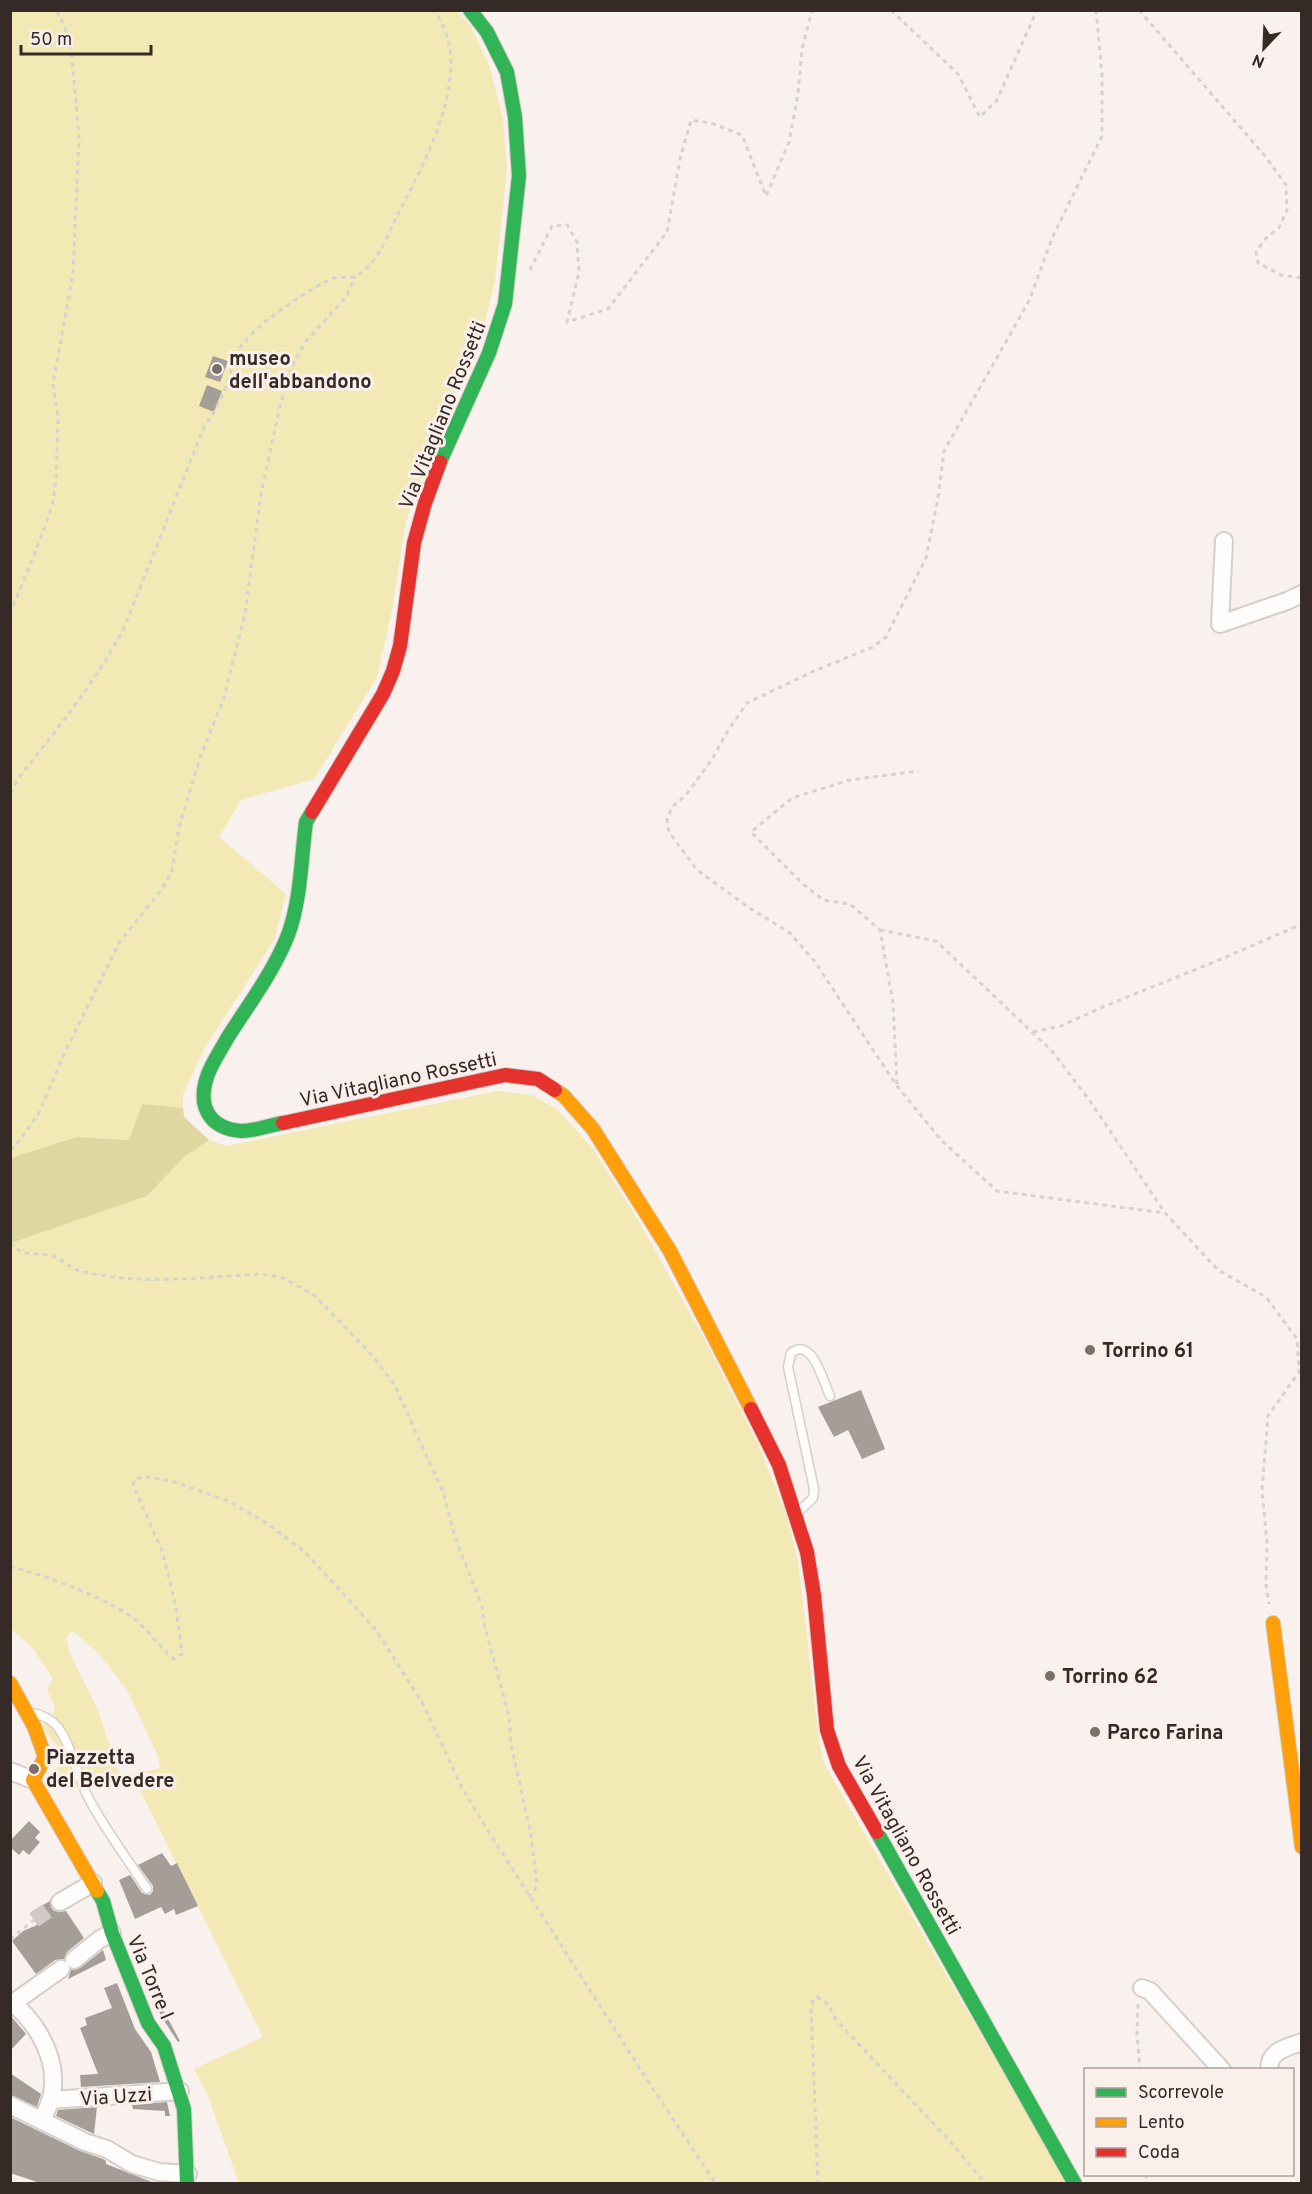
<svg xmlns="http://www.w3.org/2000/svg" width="1312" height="2194" viewBox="0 0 1312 2194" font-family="Overpass,sans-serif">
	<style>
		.green { fill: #f3e9b5; fill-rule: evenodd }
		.forest { fill: #e0d6a0 }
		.building { fill: #a49d98 }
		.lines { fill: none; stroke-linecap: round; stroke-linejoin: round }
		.street-tunnel { stroke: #d1c9c6; stroke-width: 16; stroke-dasharray: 16 8; stroke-linecap: butt }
		.lane-casing { stroke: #d7ceca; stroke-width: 11 }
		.street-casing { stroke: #d7ceca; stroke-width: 20 }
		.fast-casing { stroke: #d7ceca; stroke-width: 16 }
		.slow-casing { stroke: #d7ceca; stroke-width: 16 }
		.jam-casing { stroke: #d7ceca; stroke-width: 16 }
		.path { stroke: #d5d2d0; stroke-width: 3; stroke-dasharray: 4.5 4.5; stroke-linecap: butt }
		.lane { stroke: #fefdfc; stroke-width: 8 }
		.street { stroke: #fefdfc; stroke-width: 16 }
		.fast { stroke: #30b455; stroke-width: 14 }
		.slow { stroke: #ff9f0a; stroke-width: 14 }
		.jam { stroke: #e5322d; stroke-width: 14 }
		.poi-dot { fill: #79706c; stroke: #fbefeb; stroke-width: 2 }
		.labels { text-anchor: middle; stroke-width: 6; stroke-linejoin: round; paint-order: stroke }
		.poi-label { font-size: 20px; font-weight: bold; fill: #352a26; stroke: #fbefeb; text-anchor: start }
		.street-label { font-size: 20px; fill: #352a26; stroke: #fbefeb }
	</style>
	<rect width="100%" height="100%" fill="#f8f1ee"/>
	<path class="green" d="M11 11H457L470 25 490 67 503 120 507 168 495 281 480 342 437 434 406 521 392 610 377 677 314 779 241 800 219 837 286 894 274 940 204 1049 183 1095V1108L142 1104 129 1140 76 1137 11 1158Z
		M497 1091 532 1095 558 1110 594 1150 638 1220 705 1340 758 1444 785 1511 798 1560 818 1732 823 1762 1067 2183H239L208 2096 194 2069 263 2037 138 1786 87 1784 65 1790 56 1771 58 1766 63 1764 66 1755 63 1748 56 1745 41 1726 52 1718 55 1707 47 1690 53 1679 31 1646 11 1629 10 1243 147 1196 184 1157 209 1140 226 1146ZM73 1631 99 1654 127 1690 158 1756 160 1768 120 1777 98 1710 70 1654 66 1637Z"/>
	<path class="forest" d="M142 1104 183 1108 184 1117 209 1140 184 1157 147 1196 11 1243V1158L76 1137 129 1140Z"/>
	<path class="building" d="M213 356 228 361 220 382 205 377Z
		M207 385 222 391 214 412 199 406Z
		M861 1390 885 1449 862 1459 848 1430 834 1437 818 1407Z
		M29 1821 40 1832 35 1838 40 1842 29 1855 23 1850 19 1855 10 1847V1841Z
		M162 1853 171 1866 177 1863 198 1906 176 1915 174 1909 165 1914 161 1907 135 1919 119 1880 130 1875 142 1893 150 1895 153 1891V1886L138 1865Z
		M50 1901 51 1907 54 1911 61 1912 66 1911 84 1938 67 1952 64 1959 55 1960 36 1974 12 1941 23 1931 37 1925 31 1912Z
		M103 1950 106 1960 68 1979 71 1970 80 1968Z
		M117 1983 135 2029 151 2052 160 2082 81 2087 80 2075 98 2074 80 2028 87 2025 85 2018 112 2008 104 1988Z
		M155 1991 161 2006 180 2041 178 2042 161 2016 151 1993Z
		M10 2015 26 2034 10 2051Z
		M10 2073 41 2094 37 2107 10 2095Z
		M167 2102 170 2116H165V2111L133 2109 132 2105H130Z
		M97 2107 94 2134 56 2116 58 2110Z
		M10 2117 80 2151 103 2159 106 2161V2164L157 2184H43L10 2173Z"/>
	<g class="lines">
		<path class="street-tunnel" d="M34 1920 60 1902"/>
		<g class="lane-casing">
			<path id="lane" d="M798 1512 813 1498 814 1489 788 1367 791 1353C812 1336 823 1381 830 1396
				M33 1713C42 1715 51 1719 57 1726 72 1746 76 1773 87 1795 103 1827 127 1858 147 1889"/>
		</g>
		<g class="street-casing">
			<path id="street" d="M1224 541 1220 624 1287 601 1302 594
				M10 1771 33 1780
				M60 1902 93 1883
				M74 1960 100 1939 112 1933
				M1142 1988 1150 1991 1222 2070
				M10 2001C34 2019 55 2053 53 2084 53 2097 48 2108 42 2120
				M13 2003 61 1969
				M1269 2070C1269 2050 1286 2048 1302 2042
				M51 2100 180 2091
				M10 2105 85 2142 107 2149 132 2164 159 2172 188 2174"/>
		</g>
		<g class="fast-casing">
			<path id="fast" d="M440 462 489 353 505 304 519 176 515 117 507 72 487 32 470 10
				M283 1123C270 1125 255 1131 242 1131 210 1129 197 1107 207 1077 211 1064 221 1050 228 1037 249 1004 274 971 288 935 301 900 301 859 306 822L312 812
				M877 1832 1075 2184
				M97 1891 103 1901 112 1933 148 2023 164 2046 184 2109 187 2184"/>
		</g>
		<g class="slow-casing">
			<path id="slow" d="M555 1090 564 1096 593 1129 670 1251 751 1409
				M1273 1623 1302 1847
				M10 1683 34 1726 45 1757 33 1780 97 1891"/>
		</g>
		<g class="jam-casing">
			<path id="jam" d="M312 812 383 694 393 671 400 646 414 543 425 503 440 462
				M283 1123 505 1075 538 1079 555 1090
				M751 1409 779 1465 807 1552 814 1595 827 1730 839 1766 877 1832"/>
		</g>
		<path class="path" d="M891 10 958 74 980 117 997 100 1037 10
			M1096 10 1102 75V136L1053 236 1029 301 944 451 938 498 926 558 886 637 873 647 814 671 747 703 727 732 711 761 686 795 672 807 667 820 669 832 697 870 751 909 790 933 815 962 897 1086 941 1140 997 1191 1165 1213
			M1139 10 1265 156 1286 185 1287 210 1279 228 1266 238 1256 252 1258 263 1281 275 1302 278
			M530 270 552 226 567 225 577 242 579 272 567 322 608 309 667 232 680 159 691 120 711 123 742 135 766 196 789 142 798 94 802 49 812 10
			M10 614 44 530 53 501 56 480 58 417 53 384 73 273 79 138 71 48 64 25 56 10
			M10 793C23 769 41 751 57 729 82 697 105 664 124 628L204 427C216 411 224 393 230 374 233 364 235 353 242 345 260 322 303 293 329 280 342 273 350 284 366 269 382 254 390 229 400 210 427 159 478 63 433 10
			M880 930 936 941 1052 1051 1090 1101 1165 1213 1218 1270 1266 1297 1297 1339 1299 1372 1268 1416 1262 1491 1267 1542 1266 1585 1269 1604
			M1033 1032 1061 1026 1105 1006 1219 960 1302 924
			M897 1084 893 1002 880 930 850 904 823 900 803 884 751 832 792 798 850 780 919 771
			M10 1150 16 1145 39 1113 64 1054 119 943 162 889 172 871 179 827 200 758 224 697 245 614 261 494 280 406 293 364 306 341 346 297 355 277
			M10 1243C25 1259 34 1251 52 1256 63 1259 70 1268 80 1271 139 1286 203 1277 263 1274L283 1278 314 1295 372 1355 394 1384 443 1492 455 1537 482 1606 484 1624 509 1716 511 1744 531 1835 537 1884 534 1892 529 1896
			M10 1567C41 1573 117 1602 138 1622 151 1634 160 1648 174 1659L182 1654 176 1608 163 1553 133 1485 135 1479 146 1477 172 1481 228 1501 265 1522 305 1552 376 1630 423 1704 461 1786 485 1826 646 2078 716 2184
			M10 1939 34 1920
			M1138 2004 1137 2034 1140 2070
			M1146 2174 1147 2184
			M818 2184 811 2006 813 2000 817 1997 827 2003 837 2021 949 2140 986 2184"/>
		<use href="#lane" class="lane"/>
		<use href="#street" class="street"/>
		<use href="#fast" class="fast"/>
		<use href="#slow" class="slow"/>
		<use href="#jam" class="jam"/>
	</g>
	<g class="poi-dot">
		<circle cx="217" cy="369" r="6"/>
		<circle cx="1090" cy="1350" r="6"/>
		<circle cx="1050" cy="1676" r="6"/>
		<circle cx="1095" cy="1732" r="6"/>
		<circle cx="34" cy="1769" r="6"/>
	</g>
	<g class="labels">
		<g class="poi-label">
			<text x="229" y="365">museo<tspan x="229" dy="23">dell'abbandono</tspan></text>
			<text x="1102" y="1357">Torrino 61</text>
			<text x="1062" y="1683">Torrino 62</text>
			<text x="1107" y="1739">Parco Farina</text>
			<text x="46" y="1764">Piazzetta<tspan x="46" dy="23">del Belvedere</tspan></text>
		</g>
		<g class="street-label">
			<text transform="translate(442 415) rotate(-68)" y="7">Via Vitagliano Rossetti</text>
			<text transform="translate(398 1079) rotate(-12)" y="7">Via Vitagliano Rossetti</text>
			<text transform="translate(907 1845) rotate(61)" y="7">Via Vitagliano Rossetti</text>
			<text transform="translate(151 1977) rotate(67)" y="7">Via Torre I</text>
			<text transform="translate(116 2096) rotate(-4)" y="7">Via Uzzi</text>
		</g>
	</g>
	<rect width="1312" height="2194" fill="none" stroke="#352a26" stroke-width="24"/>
	<rect x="1084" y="2068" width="210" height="108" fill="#fbefeb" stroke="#aca09c" stroke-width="1.5"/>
	<rect x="1096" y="2088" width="30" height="9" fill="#30b455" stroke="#aca09c" stroke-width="1.5"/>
	<text x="1138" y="2098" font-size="18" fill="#352a26">Scorrevole</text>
	<rect x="1096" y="2118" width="30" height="9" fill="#ff9f0a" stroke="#aca09c" stroke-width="1.5"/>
	<text x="1138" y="2128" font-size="18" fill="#352a26">Lento</text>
	<rect x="1096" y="2148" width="30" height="9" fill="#e5322d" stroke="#aca09c" stroke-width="1.5"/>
	<text x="1138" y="2158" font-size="18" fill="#352a26">Coda</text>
	<g transform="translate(1264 48) rotate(203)" stroke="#fbefeb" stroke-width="4.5" paint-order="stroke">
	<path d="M0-4.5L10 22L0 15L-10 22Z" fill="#352a26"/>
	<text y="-9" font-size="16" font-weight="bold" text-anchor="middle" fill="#352a26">N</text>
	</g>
	<path d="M21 45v9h130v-9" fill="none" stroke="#352a26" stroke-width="3"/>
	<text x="30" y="45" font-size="18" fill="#352a26" stroke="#fbefeb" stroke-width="4.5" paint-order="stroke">50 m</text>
</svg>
